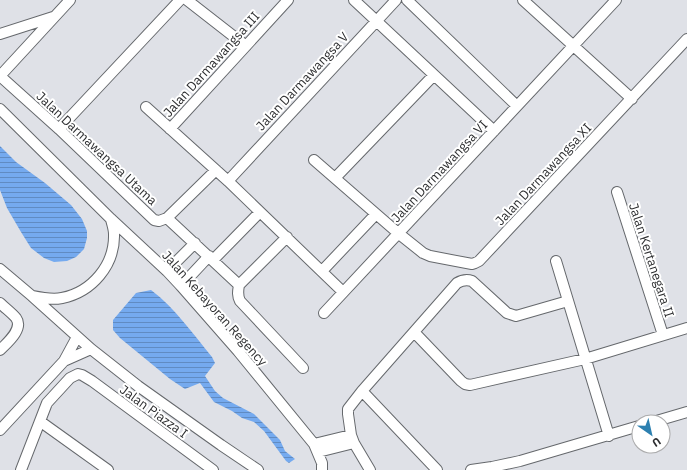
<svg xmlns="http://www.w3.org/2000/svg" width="687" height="470" viewBox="0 0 687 470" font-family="'IBM Plex Sans',sans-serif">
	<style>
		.water { fill: url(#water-rules) }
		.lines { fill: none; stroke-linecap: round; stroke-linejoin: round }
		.street-casing { stroke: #65686c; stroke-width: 12 }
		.street { stroke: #fff; stroke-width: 10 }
		.labels { text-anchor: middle; stroke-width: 4; stroke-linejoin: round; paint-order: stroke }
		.street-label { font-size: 13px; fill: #2d2e30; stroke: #fff }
	</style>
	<defs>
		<pattern id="water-rules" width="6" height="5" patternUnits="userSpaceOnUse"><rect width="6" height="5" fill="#75aaef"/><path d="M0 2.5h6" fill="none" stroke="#608bc2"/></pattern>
	</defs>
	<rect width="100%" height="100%" fill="#dfe1e7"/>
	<path class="water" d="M0 146 16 162 45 183 71 205 82 219 87 231V238L84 249 76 257 67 261 54 262 44 258 31 248 21 232 7 208 0 190Z
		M151 290C175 308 193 334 212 357L215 363 205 376 215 391 223 398 254 414 280 440 285 451 295 459 289 463 286 461 264 431 254 422 242 418 232 411 214 402 200 383 185 389 170 379 120 338 113 330V320L136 293Z"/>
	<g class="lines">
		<g class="street-casing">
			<path id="street" d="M187 0 246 46
				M354 0 494 131
				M407 0 517 106
				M523 0 632 99
				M0 34 53 17
				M0 76 59 129 154 220 159 221 167 218 216 170
				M0 76 70 0
				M146 107 228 181 343 292
				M0 109 111 219 167 271 181 286 238 351 314 444 322 463V470
				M59 129 180 0
				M170 129 288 0
				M314 160 398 233 423 253 430 256 472 264 475 263 479 261 687 39
				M335 178 434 75
				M228 181 396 0
				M617 192 663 335
				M167 218 239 285
				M213 260 260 212
				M556 261 609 436
				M0 269 32 296 91 349 138 386 221 445 258 470
				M167 271 195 243
				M322 271 376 214
				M239 285C238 291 237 295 240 301L303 368
				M239 285 287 237
				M181 286 209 256
				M32 296C42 298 52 300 62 298 92 292 115 265 114 234 114 229 112 224 111 219
				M0 303C5 308 12 313 16 318 24 329 7 343 0 350
				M324 313 616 0
				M414 332 461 381 465 384 470 385 585 359 687 328
				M64 361 91 349
				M362 391 437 470
				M41 422 108 470
				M653 422 687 412
				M0 430 64 361 77 337
				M314 444 351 435
				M318 452 354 443
				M21 470 47 403 70 378 78 374 82 375 92 381 213 470
				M370 470 354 443 351 435 348 414V409L362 391 457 283C462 280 466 279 472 281L507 313 516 316 568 301
				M471 470 492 467 520 461 639 426"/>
		</g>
		<use href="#street" class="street"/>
	</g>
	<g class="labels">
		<g class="street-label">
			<text transform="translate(211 64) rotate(-48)" y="5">Jalan Darmawangsa III</text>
			<text transform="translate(302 81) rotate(-47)" y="5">Jalan Darmawangsa V</text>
			<text transform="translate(97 148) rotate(43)" y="5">Jalan Darmawangsa Utama</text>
			<text transform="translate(439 171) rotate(-47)" y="5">Jalan Darmawangsa VI</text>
			<text transform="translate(543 174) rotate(-47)" y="5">Jalan Darmawangsa XI</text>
			<text transform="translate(652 260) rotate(72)" y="5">Jalan Kertanegara II</text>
			<text transform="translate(215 308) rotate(48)" y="5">Jalan Kebayoran Regency</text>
			<text transform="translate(154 411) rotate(36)" y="5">Jalan Piazza I</text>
		</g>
	</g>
	<g transform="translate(651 434) rotate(146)"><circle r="19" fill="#ffffff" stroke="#ababac"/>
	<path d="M0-3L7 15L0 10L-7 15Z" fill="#2d80b0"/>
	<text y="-6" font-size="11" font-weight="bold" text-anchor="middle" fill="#2d2e30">U</text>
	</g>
</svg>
